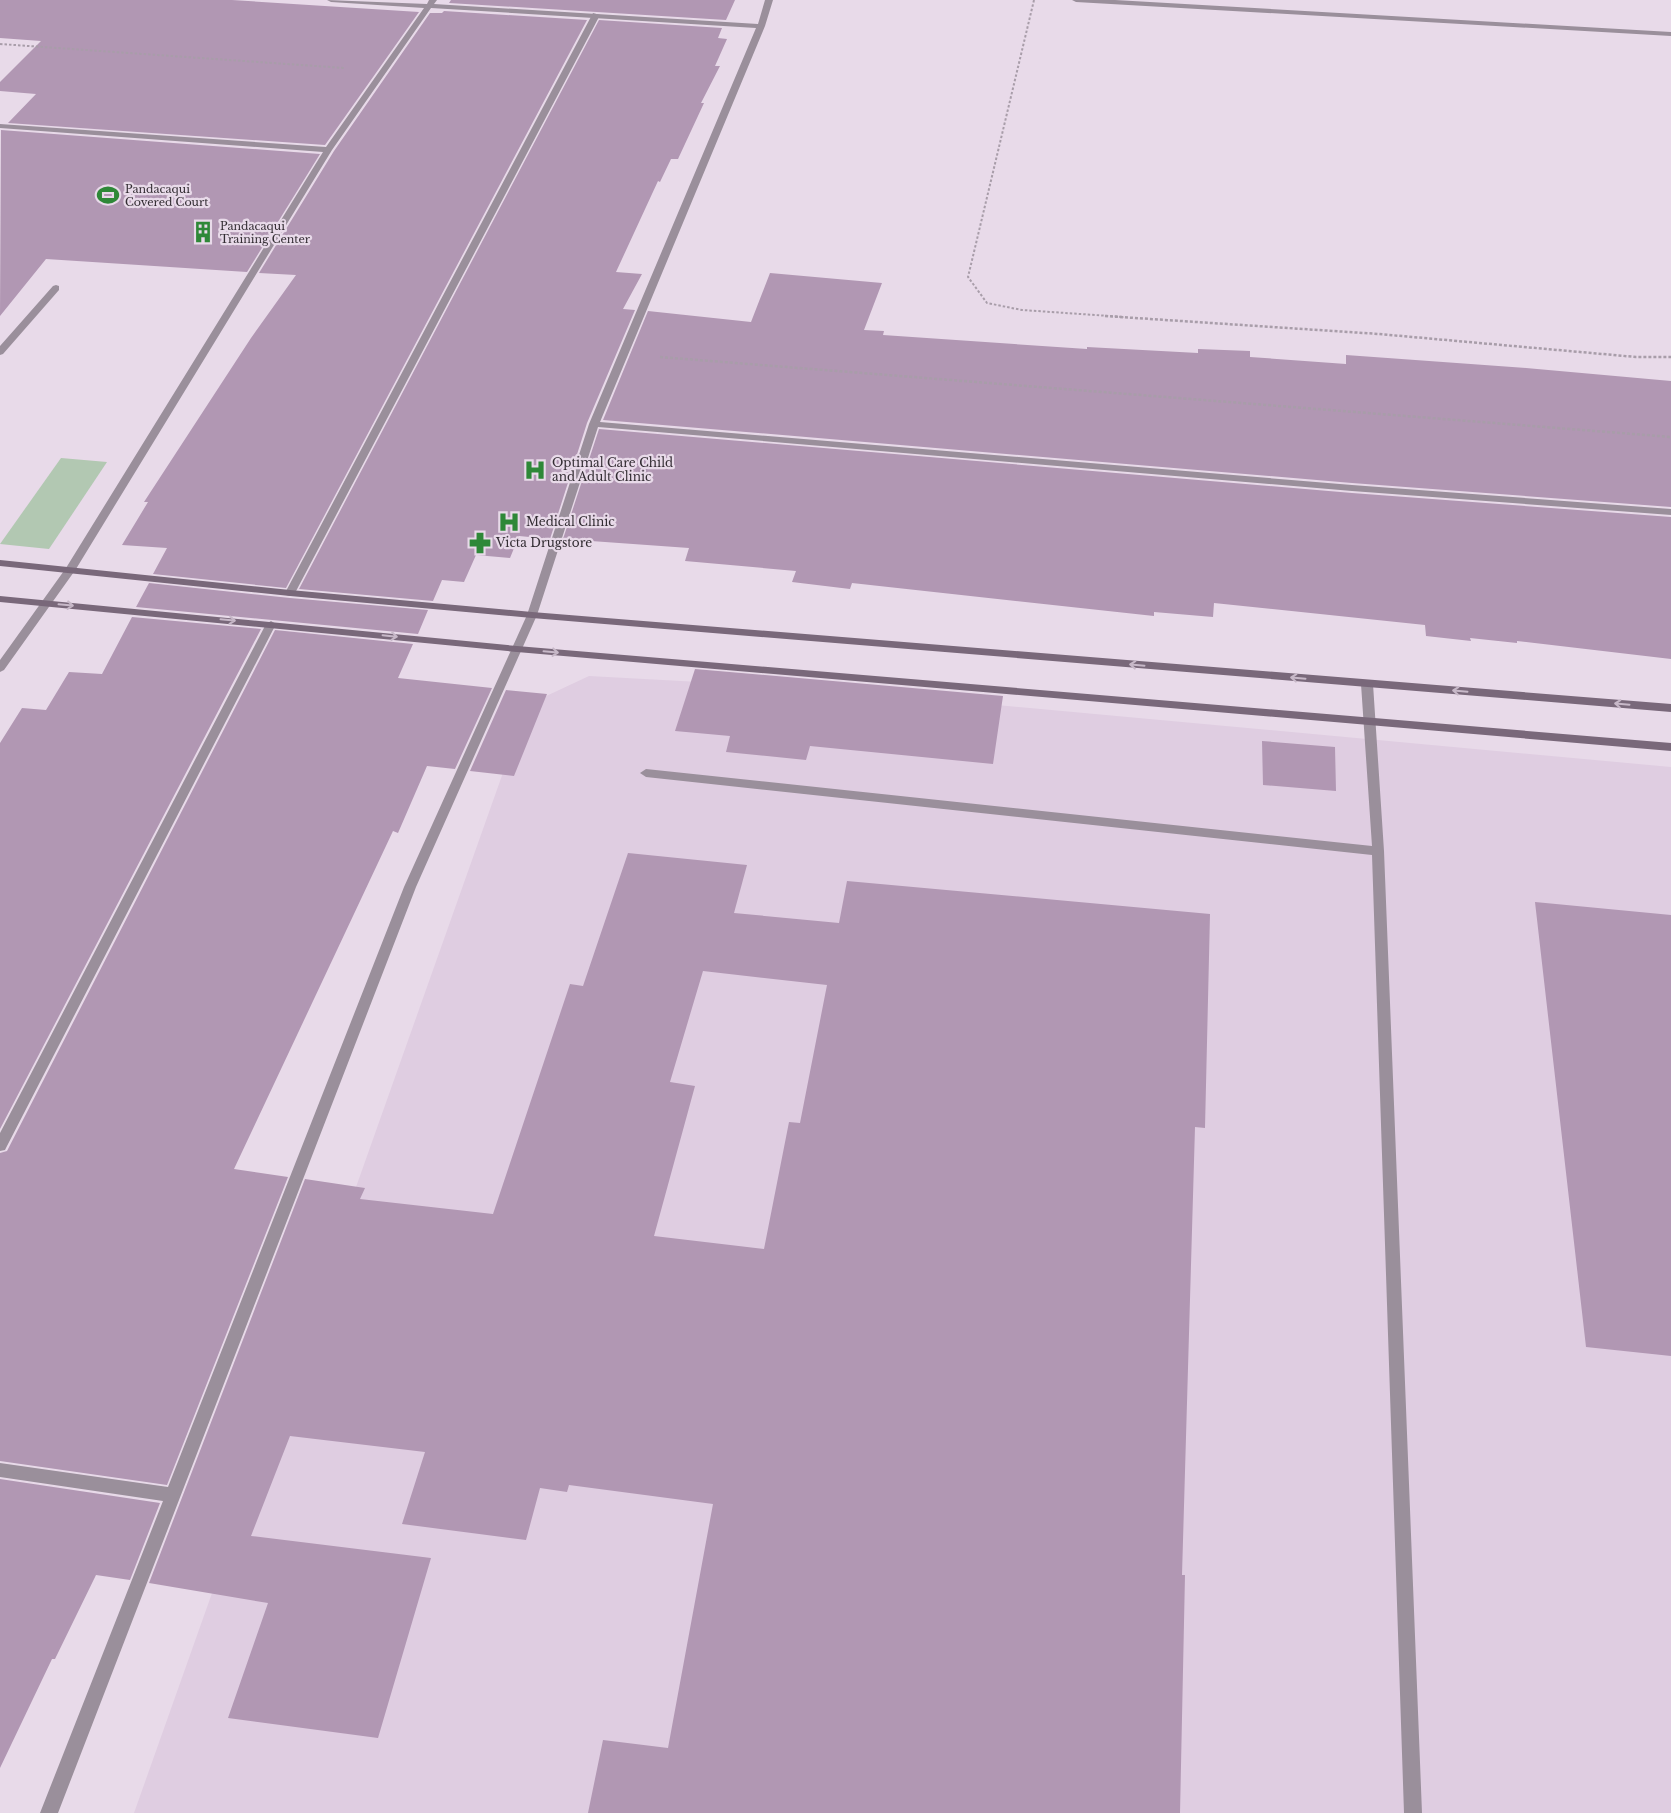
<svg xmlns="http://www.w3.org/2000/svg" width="1671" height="1813" viewBox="0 0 1671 1813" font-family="'Libre Baskerville',serif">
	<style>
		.built { fill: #dfcde1 }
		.green { fill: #b2c8b2 }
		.building { fill: #b197b3; fill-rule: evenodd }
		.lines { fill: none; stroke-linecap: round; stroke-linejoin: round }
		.path-far1 { stroke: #a89da9; stroke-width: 2; stroke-dasharray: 2.5 2; stroke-linecap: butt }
		.path { stroke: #a89da9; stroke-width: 2.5; stroke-dasharray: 3 2; stroke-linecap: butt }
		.lane { fill: #9a8f9b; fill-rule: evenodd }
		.street { fill: #9a8f9b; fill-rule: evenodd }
		.secondary { fill: #79687a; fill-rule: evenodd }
		.oneway { stroke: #c7b8c8 }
		.labels { text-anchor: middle; stroke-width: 4.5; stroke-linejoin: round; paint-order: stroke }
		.far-poi-label { font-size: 11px; fill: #332d33; stroke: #e8dae9; text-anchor: start }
		.poi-label { font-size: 12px; fill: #332d33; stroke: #e8dae9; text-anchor: start }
	</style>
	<rect width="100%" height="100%" fill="#e8dae9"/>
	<path class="built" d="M589 676 812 688 1671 767V1813H134L527 705Z"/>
	<path class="green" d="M61 458 107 462 49 549 0 544Z"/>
	<path class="building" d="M0 0H232L419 12 325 145 8 123 36 94 0 91V82L41 41 0 38Z
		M451 0H735L726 20 449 3Z
		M444 11 587 20 286 588 153 574 167 548 122 545 148 502H144L251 338 296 275 259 273 334 151 430 13H442Z
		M599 20 722 28 718 38 727 39 715 66H720L701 103H704L678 159H671L660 182 658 181 616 272 642 274 623 309 635 310 587 423 550 539 519 536 510 558 476 555 464 582 442 580 433 601 299 589Z
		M1 130 320 154 247 272 46 259 0 316Z
		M770 273 882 283 864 330 884 331 883 335 1087 349V347L1198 353V349L1250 351V357L1346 364V355L1526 368 1671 381V507L1352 483 603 420 648 311 751 322Z
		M599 429 1352 493 1671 517V659L1517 641V643L1470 638 1471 641 1426 636 1425 625 1214 603 1213 617 1154 612V616L852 583 850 589 792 582 796 571 685 561 689 548 563 539Z
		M149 583 290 598 428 610 418 634 136 607Z
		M132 617 261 629 0 1129V743L22 708 46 710 69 672 102 674Z
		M275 630 413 644 398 678 492 688 455 769 427 766 398 833 393 831 234 1169 288 1177 167 1485 0 1461V1153L7 1151Z
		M695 669 1003 696 993 764 810 746 806 760 726 752 730 736 675 731Z
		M506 690 547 694 514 776 470 771Z
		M1262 741 1335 747 1336 791 1263 785Z
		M628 853 747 865 734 913 839 923 847 881 1210 914 1205 1128 1195 1127 1182 1575H1185L1180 1813H588L603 1740 668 1748 713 1504 569 1485 567 1492 540 1488 526 1540 402 1524 425 1452 290 1436 251 1536 431 1558 378 1738 228 1718 268 1603 149 1583 305 1179 365 1188 360 1199 493 1214 570 984 583 986ZM703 971 827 985 800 1123 789 1122 764 1249 654 1236 695 1086 670 1082Z
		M1535 902 1671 915V1356L1586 1347Z
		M0 1479 160 1503 130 1580 96 1575 55 1659H52L0 1768Z"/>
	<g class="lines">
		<path class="path-far1" d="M1034 0 968 277 987 303 1022 310 1124 317
			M0 44 344 68"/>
		<path class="path" d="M1105 316 1379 334 1636 357H1671
			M660 357 1671 437"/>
		<path class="lane" d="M593 13 600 15 295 593 290 596 286 595 285 593Z
			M56 285 59 286V290L3 354 0 355V346L53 286Z
			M271 621 276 624 7 1146 5 1150 0 1151V1133L266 624Z
			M1367 680 1373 684 1384 851 1422 1813H1404L1372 855 646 777 640 773 646 769 1372 846 1361 684Z"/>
		<path class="street" d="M327 0 427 4 429 0H437L434 4 758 24 765 0H773L765 26 600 422 1352 485 1671 509V515L1352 491 598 427 537 615 416 887 58 1813H40L163 1501 0 1477V1463L168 1487 404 887 527 615 589 424 756 28 431 8 332 150 76 569 4 670 0 672V660L66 568 323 152 0 128V124L326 147 424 8 331 2Z
			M1072 0H1115L1671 32V36L1076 2Z"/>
		<path class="secondary" d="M0 560 290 590 532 612 1671 704V712L532 618 290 596 0 566Z
			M0 596 517 646 1671 743V751L517 652 0 602Z"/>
	</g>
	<defs><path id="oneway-shaft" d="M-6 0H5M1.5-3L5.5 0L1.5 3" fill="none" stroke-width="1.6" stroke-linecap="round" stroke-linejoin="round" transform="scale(1.25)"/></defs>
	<g class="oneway">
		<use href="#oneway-shaft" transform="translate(66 605) rotate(5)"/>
		<use href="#oneway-shaft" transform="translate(228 620) rotate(5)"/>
		<use href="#oneway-shaft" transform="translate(390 636) rotate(6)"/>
		<use href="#oneway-shaft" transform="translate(551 652) rotate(5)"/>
		<use href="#oneway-shaft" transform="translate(1137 665) rotate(-175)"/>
		<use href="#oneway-shaft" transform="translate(1298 678) rotate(-175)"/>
		<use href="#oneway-shaft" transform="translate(1460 691) rotate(-175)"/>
		<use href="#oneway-shaft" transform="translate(1622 704) rotate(-175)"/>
	</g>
	<defs>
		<g id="stadium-bare" transform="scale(1.725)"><path d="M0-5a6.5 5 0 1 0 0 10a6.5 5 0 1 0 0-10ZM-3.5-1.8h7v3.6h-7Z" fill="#2e8838" stroke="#e8dae9" stroke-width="2.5" paint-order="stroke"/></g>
		<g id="building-bare" transform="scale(1.725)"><path d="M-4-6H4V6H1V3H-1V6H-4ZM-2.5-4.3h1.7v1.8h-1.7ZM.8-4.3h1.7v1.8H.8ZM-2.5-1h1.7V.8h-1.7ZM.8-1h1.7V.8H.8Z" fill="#2e8838" stroke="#e8dae9" stroke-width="2.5" paint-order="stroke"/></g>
		<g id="hospital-bare" transform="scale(1.725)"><path d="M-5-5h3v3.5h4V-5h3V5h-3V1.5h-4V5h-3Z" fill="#2e8838" stroke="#e8dae9" stroke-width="2.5" paint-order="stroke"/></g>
		<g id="pharmacy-bare" transform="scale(1.725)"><path d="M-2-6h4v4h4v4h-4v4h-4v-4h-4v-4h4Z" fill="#2e8838" stroke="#e8dae9" stroke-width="2.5" paint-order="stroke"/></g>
	</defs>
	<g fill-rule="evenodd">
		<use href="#stadium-bare" x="108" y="195"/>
		<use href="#building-bare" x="203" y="232"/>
		<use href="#hospital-bare" x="535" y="470"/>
		<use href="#hospital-bare" x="509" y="522"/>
		<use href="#pharmacy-bare" x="480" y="543"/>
	</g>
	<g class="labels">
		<g class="far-poi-label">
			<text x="125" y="193">Pandacaqui<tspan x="125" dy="13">Covered Court</tspan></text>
			<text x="220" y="230">Pandacaqui<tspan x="220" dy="13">Training Center</tspan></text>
		</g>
		<g class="poi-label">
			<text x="552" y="467">Optimal Care Child<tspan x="552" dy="14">and Adult Clinic</tspan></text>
			<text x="526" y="526">Medical Clinic</text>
			<text x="496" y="547">Victa Drugstore</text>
		</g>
	</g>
</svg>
